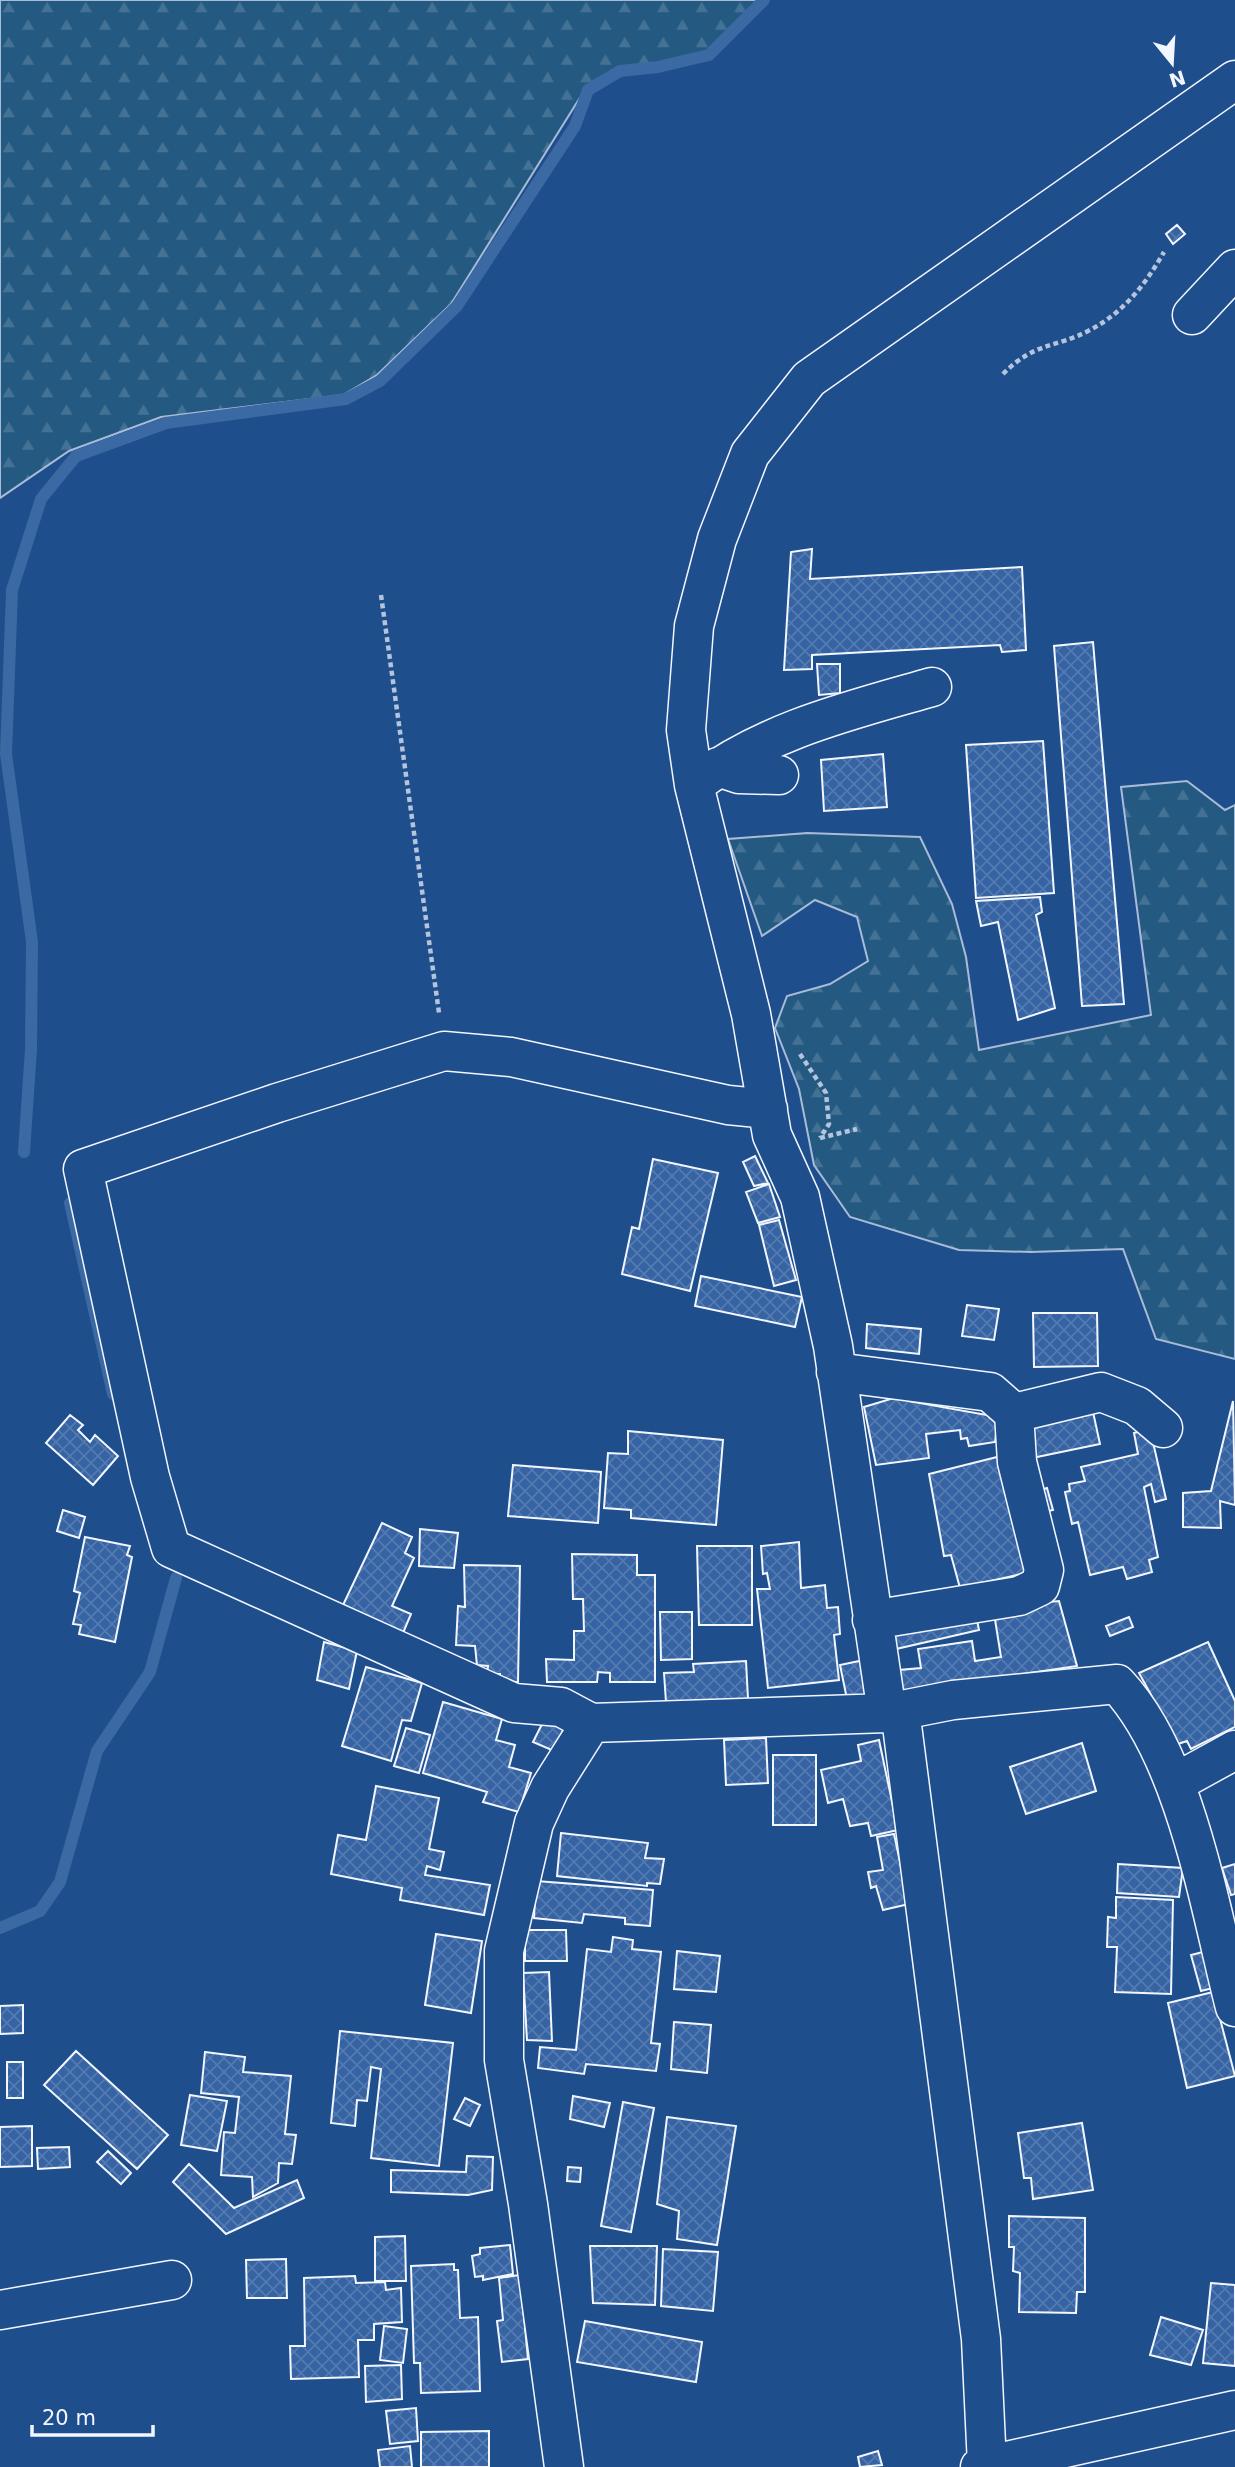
<svg xmlns="http://www.w3.org/2000/svg" width="1235" height="2467" viewBox="0 0 1235 2467" font-family="'DejaVu Sans',sans-serif">
	<style>
		.forest { fill: url(#forest-firs); stroke: #a8bbd7; stroke-width: 2 }
		.lines { fill: none; stroke-linecap: round; stroke-linejoin: round }
		.stream { stroke: #3b69a3; stroke-width: 12 }
		.building { fill: url(#building-cross-hatch); stroke: #f2f6ff; stroke-width: 2 }
		.minor-casing { stroke: #f2f6ff; stroke-width: 41 }
		.path { stroke: #b3c4dc; stroke-width: 4.5; stroke-dasharray: 5 3.5; stroke-linecap: butt }
		.minor { stroke: #1f4e8c; stroke-width: 38 }
	</style>
	<defs>
		<pattern id="forest-firs" width="22" height="20" patternUnits="userSpaceOnUse" patternTransform="scale(1.75)"><rect width="22" height="20" fill="#245a82"/><path d="M5 1l3.5 6h-7zM16 11l3.5 6h-7z" fill="#447295"/></pattern>
		<pattern id="building-cross-hatch" width="8" height="8" patternUnits="userSpaceOnUse" patternTransform="scale(1.75)"><rect width="8" height="8" fill="#3563a3"/><path d="M0 0l8 8M0 8l8-8" fill="none" stroke="#537ab1"/></pattern>
	</defs>
	<rect width="100%" height="100%" fill="#1f4e8c"/>
	<path class="forest" d="M0 0H759L706 52 658 64 620 68 586 88 451 304 377 375 343 395 161 417 69 451 0 498Z
		M1187 781 1225 810 1235 805V1359L1156 1339 1123 1249 1031 1252 959 1250 850 1217 814 1165 799 1089 775 1028 787 996 830 984 868 961 857 917 815 900 762 936 728 839 807 833 920 837 952 904 966 957 979 1050 1151 1015 1121 787Z"/>
	<g class="lines">
		<path class="stream" d="M24 1152 31 1049 32 942 6 754 12 590 41 499 76 456 166 423 346 399 380 381 457 306 575 126 588 90 620 71 658 67 709 55 764 0
			M70 1203 113 1394
			M0 1928 40 1911 60 1882 97 1751 150 1672 176 1578"/>
	</g>
	<path class="building" d="M1177 225 1185 234 1173 244 1166 234Z
		M812 549 810 579 1022 567 1026 650 1002 652 1000 645 812 655V669L784 670 791 552Z
		M1093 642 1124 1004 1082 1006 1054 646Z
		M817 664H840V693L819 695Z
		M1043 741 1054 893 976 898 966 745Z
		M883 754 887 807 824 811 821 760Z
		M1040 897 1042 912 1036 915 1055 1008 1018 1020 998 922 981 926 976 901Z
		M755 1156 768 1183 754 1186 743 1162Z
		M653 1159 718 1173 690 1291 622 1274 632 1227 639 1229Z
		M769 1184 780 1217 758 1223 746 1192Z
		M779 1220 796 1280 774 1286 759 1225Z
		M701 1276 802 1297 795 1327 695 1306Z
		M967 1305 999 1309 994 1340 962 1336Z
		M1033 1313H1097L1098 1366 1034 1367Z
		M867 1324 921 1329 919 1354 866 1348Z
		M907 1394 908 1401 998 1417 995 1442 969 1446 967 1438 961 1439 960 1430 926 1434 929 1458 876 1465 864 1407Z
		M1233 1401 1235 1505 1220 1501 1221 1528 1183 1527V1493L1211 1491Z
		M1093 1412 1100 1444 1032 1458 1023 1424Z
		M70 1415 83 1425 78 1430 90 1442 95 1435 118 1456 93 1485 46 1443Z
		M1150 1429 1166 1499 1155 1502 1151 1484 1144 1487 1158 1557 1149 1560 1152 1572 1127 1579 1123 1567 1090 1575 1078 1522 1072 1524 1065 1492 1070 1491 1069 1484 1085 1481 1081 1467 1138 1454 1134 1433Z
		M628 1431 723 1440 716 1525 631 1518V1510L604 1508 608 1453 628 1454Z
		M1001 1456 1030 1572 960 1588 951 1555 944 1556 929 1474Z
		M513 1465 601 1472 598 1523 508 1516Z
		M1047 1488 1053 1510 1038 1513 1033 1492Z
		M63 1510 85 1517 79 1538 57 1531Z
		M382 1523 412 1537 405 1553 414 1558 392 1606 411 1614 403 1633 343 1605Z
		M420 1529 458 1533 454 1568 419 1566Z
		M85 1537 130 1546 127 1555 132 1557 115 1642 79 1634 81 1625 73 1624 80 1593 74 1591Z
		M799 1542 801 1588 825 1585 827 1608 838 1607 840 1634 834 1635 839 1680 768 1688 757 1589H770L767 1573 763 1574 761 1546Z
		M697 1546H752V1625H699Z
		M572 1554 637 1555V1575H655V1682H610V1673L598 1672 597 1682H547L546 1659 574 1660V1631H584L583 1599H573Z
		M464 1565 520 1566 518 1682H500V1674H487L488 1666 477 1665 475 1646 456 1645 458 1606 465 1607Z
		M1059 1601 1077 1666 901 1692 899 1670 921 1668 918 1649 972 1641 975 1661 1001 1657 993 1607Z
		M975 1610 979 1630 896 1649 890 1629Z
		M660 1612H692V1659L661 1660Z
		M1129 1617 1133 1627 1110 1636 1106 1626Z
		M324 1642 357 1651 349 1689 317 1680Z
		M1208 1642 1235 1701V1727L1191 1749 1187 1741 1178 1744 1139 1673Z
		M864 1660 871 1699 848 1704 840 1665Z
		M746 1661 748 1699 666 1702 664 1673 694 1672 693 1664Z
		M366 1667 422 1683 411 1721 402 1720 391 1761 342 1746Z
		M443 1702 502 1719 496 1740 515 1745 509 1767 531 1773 519 1812 483 1802 487 1792 423 1773Z
		M545 1718 564 1728 554 1751 533 1742Z
		M406 1728 430 1735 419 1773 394 1766Z
		M766 1738 768 1783 726 1785 724 1740Z
		M879 1740 898 1830 871 1836 868 1823 850 1826 843 1799 828 1803 821 1770 861 1761 858 1745Z
		M1082 1743 1096 1791 1026 1814 1010 1767Z
		M773 1755H816V1825H773Z
		M376 1786 439 1798 429 1849 444 1852 440 1870 427 1866 425 1875 490 1885 484 1915 400 1900 402 1888 331 1874 338 1835 366 1840Z
		M561 1833 648 1843 645 1858 664 1859 660 1884 647 1883V1886L557 1876Z
		M894 1834 909 1904 883 1910 876 1886 871 1888 868 1872 883 1870 877 1837Z
		M1118 1864 1183 1868 1179 1897 1117 1893Z
		M1235 1864V1894L1231 1895 1222 1868Z
		M536 1881 653 1890 650 1926 625 1924V1918L584 1914 582 1923 534 1918Z
		M1116 1897 1173 1900 1171 1994 1115 1992 1117 1947H1107L1108 1917 1116 1918Z
		M525 1930H566L567 1961H525Z
		M436 1934 482 1941 471 2013 425 2005Z
		M613 1937 633 1940 632 1949 661 1952 651 2043 660 2044 656 2071 586 2064 584 2074 538 2068 540 2047 576 2050 587 1949 611 1952Z
		M677 1951 720 1956 716 1992 674 1989Z
		M1203 1952 1213 1988 1201 1991 1191 1955Z
		M549 1972 552 2041 527 2040 523 1973Z
		M1213 1992 1235 2076 1187 2088 1168 2003Z
		M23 2005V2033L0 2034V2006Z
		M674 2022 711 2025 707 2073 671 2069Z
		M340 2031 453 2043 439 2166 371 2158 381 2069 371 2067 367 2101 357 2100 355 2126 331 2123Z
		M76 2051 168 2135 137 2169 44 2085Z
		M205 2052 245 2057 243 2072 291 2076 285 2134 296 2135 292 2164 279 2163 278 2183 253 2197 252 2177 221 2175 224 2132 235 2133 239 2097 201 2093Z
		M7 2062H23V2098H7Z
		M190 2095 227 2101 217 2151 181 2145Z
		M573 2096 610 2103 604 2127 570 2119Z
		M465 2098 480 2105 470 2126 454 2119Z
		M623 2102 654 2108 631 2232 601 2226Z
		M667 2117 736 2126 717 2245 677 2239 679 2211 657 2204Z
		M1082 2123 1093 2190 1033 2199 1031 2178H1024L1018 2133Z
		M32 2126V2166L0 2167V2127Z
		M69 2147 70 2167 38 2169 37 2148Z
		M108 2151 131 2173 121 2184 97 2162Z
		M467 2156 493 2157 492 2190 468 2195 391 2192V2170L466 2172Z
		M189 2164 234 2208 297 2180 304 2198 226 2234 173 2182Z
		M568 2167 581 2168 580 2182 567 2181Z
		M1009 2216 1085 2218V2292H1077L1076 2313 1019 2312 1020 2273 1013 2271 1014 2247H1009Z
		M405 2236 406 2281H375V2237Z
		M510 2245 513 2274 483 2280V2276L475 2277 472 2256 480 2254V2248Z
		M590 2246H657L655 2305 593 2303Z
		M663 2249 718 2252 713 2311 661 2306Z
		M286 2259 287 2298H247L246 2260Z
		M454 2264V2270H458L460 2318 478 2317 480 2391 421 2393 420 2363H414L411 2266Z
		M520 2275 528 2359 502 2362 497 2321 503 2320 499 2278Z
		M355 2276 356 2283 385 2282 386 2290 401 2288 402 2322 374 2324V2340H358L359 2377 291 2379 290 2346H305L304 2278Z
		M1211 2283 1235 2285V2366L1203 2363Z
		M1161 2317 1203 2330 1191 2365 1150 2355Z
		M585 2321 702 2342 696 2382 577 2362Z
		M384 2326 407 2329 403 2363 380 2360Z
		M401 2365 402 2399 366 2402 365 2366Z
		M416 2408 418 2441 390 2444 386 2411Z
		M489 2431V2467H421V2432Z
		M410 2446 412 2467H380L378 2450Z
		M878 2451 882 2465 860 2467 858 2457Z"/>
	<g class="lines">
		<g class="minor-casing">
			<path id="minor" d="M1192 315 1235 269
				M718 767 739 774 779 775
				M694 785C764 731 848 711 932 687
				M768 1109 728 1105 511 1057 444 1051 277 1103 83 1169 150 1477 171 1548 514 1703 561 1707 591 1723 887 1713 953 1700 1117 1684C1186 1757 1210 1910 1235 2007
				M836 1372 990 1392 1014 1413 1101 1392 1137 1406 1163 1428
				M872 1620 1019 1596 1040 1586 1044 1570 1017 1462 1014 1413
				M900 1710 981 2339 987 2465
				M887 1713 833 1346 800 1197 772 1135 751 1014 694 785 686 730 694 626 717 539 750 454 809 379 1235 80
				M1175 1783 1235 1750
				M0 2310 172 2280
				M564 2467 528 2204 504 2060V1951L534 1823 550 1788 591 1723
				M980 2467 1235 2410"/>
		</g>
		<path class="path" d="M1003 374C1036 341 1054 349 1090 330 1124 312 1145 285 1164 252
			M381 595 439 1013
			M800 1054 826 1093 829 1124 820 1138
			M820 1138 857 1129"/>
		<use href="#minor" class="minor"/>
	</g>
	<g transform="translate(1172 63) rotate(162)" stroke="#1f4e8c" stroke-width="5" paint-order="stroke">
	<path d="M0-5L12 26L0 18L-12 26Z" fill="#f2f6ff"/>
	<text y="-10" font-size="19" font-weight="bold" text-anchor="middle" fill="#f2f6ff">N</text>
	</g>
	<path d="M32 2425v10h121v-10" fill="none" stroke="#f2f6ff" stroke-width="3.5"/>
	<text x="42" y="2425" font-size="21" fill="#f2f6ff" stroke="#1f4e8c" stroke-width="5" paint-order="stroke">20 m</text>
</svg>
